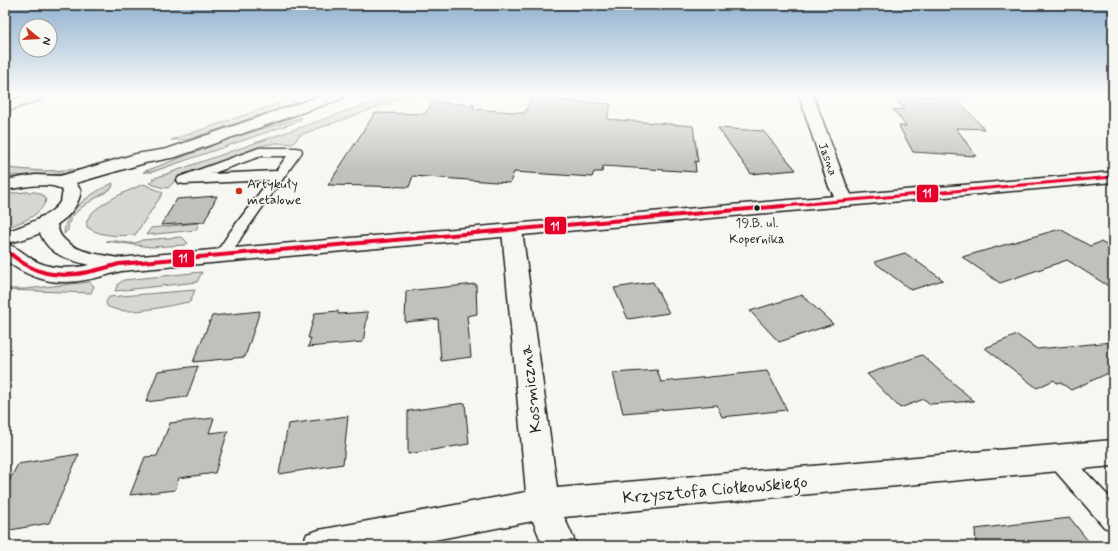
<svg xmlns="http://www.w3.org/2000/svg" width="1118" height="551" viewBox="0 0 1118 551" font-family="Mynerve,sans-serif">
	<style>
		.green { fill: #d6d6d2; stroke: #797977 }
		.building { fill: #c0c0bd; stroke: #1c1c1c }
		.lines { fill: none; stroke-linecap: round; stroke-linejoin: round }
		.service-casing { stroke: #1c1c1c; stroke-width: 3 }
		.minor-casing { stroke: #1c1c1c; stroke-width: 3 }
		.tertiary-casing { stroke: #1c1c1c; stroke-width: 3 }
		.secondary-casing { stroke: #1c1c1c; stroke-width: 3 }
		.service { fill: #f6f6f2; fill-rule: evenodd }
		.minor { fill: #f6f6f2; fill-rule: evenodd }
		.tertiary { fill: #f6f6f2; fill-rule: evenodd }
		.secondary { fill: #f6f6f2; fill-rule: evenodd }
		.bus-1-far1-casing { stroke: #f6f6f2; stroke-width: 5.5 }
		.bus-1-casing { stroke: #f6f6f2; stroke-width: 7 }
		.bus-1-far1 { stroke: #e4002b; stroke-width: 3 }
		.bus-1 { stroke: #e4002b; stroke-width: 4 }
		.poi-dot { fill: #c8321e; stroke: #f6f6f2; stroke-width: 1.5 }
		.bus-dot { fill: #1c1c1c; stroke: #f6f6f2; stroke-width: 1.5 }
		.labels { text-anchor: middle; stroke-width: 3; stroke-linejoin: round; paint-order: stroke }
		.far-street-label { font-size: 12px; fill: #1c1c1c; stroke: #f6f6f2 }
		.bus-label { font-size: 13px; fill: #1c1c1c; stroke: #f6f6f2 }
		.poi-label { font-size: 14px; fill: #1c1c1c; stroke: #f6f6f2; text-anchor: start }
		.near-street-label { font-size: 17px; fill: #1c1c1c; stroke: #f6f6f2 }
		.line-badge { stroke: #f6f6f2; stroke-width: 1.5 }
		.badge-label { font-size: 11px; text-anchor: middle; font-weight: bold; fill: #fff }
	</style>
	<rect width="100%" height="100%" fill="#f6f6f2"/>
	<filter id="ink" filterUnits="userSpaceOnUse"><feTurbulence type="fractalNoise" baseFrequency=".025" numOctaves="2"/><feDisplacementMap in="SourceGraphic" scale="8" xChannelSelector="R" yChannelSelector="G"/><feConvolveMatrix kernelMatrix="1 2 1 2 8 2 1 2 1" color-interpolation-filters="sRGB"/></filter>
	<g filter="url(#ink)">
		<path class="green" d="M398 95H411L300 135 293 144 275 143 260 146 178 178 168 188 160 187 149 183 153 181 152 179 370 103H375Z
			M280 103 278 108 275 110 187 140H171Z
			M302 117 299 121 152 172H143L212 146V144Z
			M5 168 43 171 92 169 65 174 10 176 5 175Z
			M113 183 112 188C99 198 67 210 68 230L64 234C65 209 92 193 113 183Z
			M144 184 163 193 135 235C119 236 101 237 87 227 81 209 132 189 144 184Z
			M26 192H36L43 195 46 200C41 216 20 223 5 228V194Z
			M199 223 196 230 146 235 151 228Z
			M182 237 188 243 184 245 151 247 106 241C117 238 132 248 142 240Z
			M202 272 197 282 115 291 118 284 124 280Z
			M90 282 94 286 91 293 5 290V289H25Z
			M195 290 190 302C168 305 127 318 107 306L106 302 109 297Z"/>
		<path class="building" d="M532 95H557L555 100 611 104 607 119 693 126 698 162 695 161 696 172 603 166 602 172H594L592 177 514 172 510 183 413 176 409 187 328 185 375 113 425 114 433 102 475 105 473 109 525 113Z
			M893 95 956 97 984 129 956 128 976 156 913 152 899 126H906L893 109 904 110Z
			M718 128 763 131 796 170 751 174Z
			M217 196 204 222 161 225 177 199Z
			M1060 229 1090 246 1101 242 1113 249V289L1067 260 1000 283 962 257Z
			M905 253 943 280 911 290 874 262Z
			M653 282 669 313 628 319 614 288Z
			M476 284 477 314 467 316 471 357 441 361 438 319 405 322 406 291Z
			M802 295 833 324 779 342 750 311Z
			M260 311 245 357 193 362 212 316Z
			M338 311V314L368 312 363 342 308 347 311 338H308L315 313Z
			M1017 335 1037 349 1113 342V371L1071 390 1060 382 1057 383 1054 380 1037 388 985 348Z
			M922 355 942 373 974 401 930 404 924 399 900 408 867 374Z
			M198 366 187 397 146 402 158 371Z
			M657 370 661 382 767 371 787 410 722 417 717 405 623 413 613 373Z
			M465 403 469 444 408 454V411Z
			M348 416 343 464 279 474 288 424Z
			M214 418 209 433 228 431 215 473 179 478 175 490 130 495 145 457 157 456 170 423Z
			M79 454 49 523 5 531V489L18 464Z
			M1070 518 1092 546H976L975 529Z"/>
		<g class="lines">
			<g class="service-casing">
				<path id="service" d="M259 148H296L301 149 302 152 242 236 228 260 222 261 216 260 214 256 230 232 269 180 184 184 179 183 177 180 179 177ZM261 156H287L276 171 211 174Z
					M1059 449 1067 452 1113 501V531L1104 527 1051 466 1047 459 1051 452Z"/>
			</g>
			<g class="minor-casing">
				<path id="minor" d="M25 95H46L44 98 5 112V103Z
					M799 95H813L847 187 854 200 852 204 845 206 838 204 829 187Z
					M512 224 519 226 522 230 557 488 1113 440V466L564 517 577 546H543L533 521 403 546H302L307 534 319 530 526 492 502 230 505 226Z"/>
			</g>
			<g class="tertiary-casing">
				<path id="tertiary" d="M1113 172V182L121 271C75 285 45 290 5 260V244C16 246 23 253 32 259 49 270 70 269 89 265 62 258 42 252 37 221L40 217 47 215 54 217C58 223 57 231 62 237 75 253 100 254 118 258Z"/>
			</g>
			<g class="secondary-casing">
				<path id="secondary" d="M323 95H345L343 98 176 157 145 163 76 183 81 191C75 225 34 237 5 244V232C20 227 54 216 61 200 62 197 62 194 63 191 53 180 18 188 5 190V180L35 175 60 176 136 154 167 149Z"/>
			</g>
			<use href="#service" class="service"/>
			<use href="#minor" class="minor"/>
			<use href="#tertiary" class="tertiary"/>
			<use href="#secondary" class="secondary"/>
			<g class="bus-1-far1-casing">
				<path id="bus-1-far1" d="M772 207 1113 177"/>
			</g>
			<g class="bus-1-casing">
				<path id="bus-1" d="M5 250C13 255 20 262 28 266 57 282 89 273 119 264L784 206"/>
			</g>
			<use href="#bus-1-far1" class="bus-1-far1"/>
			<use href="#bus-1" class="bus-1"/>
		</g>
	</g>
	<linearGradient id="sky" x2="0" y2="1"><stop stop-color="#90b1cf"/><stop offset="0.55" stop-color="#fbfbf9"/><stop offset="1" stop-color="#fbfbf9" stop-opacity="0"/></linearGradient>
	<rect width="1118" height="172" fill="url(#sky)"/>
	<circle class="poi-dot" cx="239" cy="191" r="4"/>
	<circle class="bus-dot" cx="757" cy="208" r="3.5"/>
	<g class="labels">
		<g class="far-street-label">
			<text transform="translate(828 159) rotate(70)" y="4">Jasna</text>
		</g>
		<g class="bus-label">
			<text x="757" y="227">19.B. ul.<tspan x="757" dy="16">Kopernika</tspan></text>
		</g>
		<g class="poi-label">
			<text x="247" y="188">Artykuły<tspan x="247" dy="16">metalowe</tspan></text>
		</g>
		<g class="near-street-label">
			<text transform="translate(530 389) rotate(-97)" y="6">Kosmiczna</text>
			<text transform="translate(715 489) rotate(-5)" y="6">Krzysztofa Ciołkowskiego</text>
		</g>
	</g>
	<g class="line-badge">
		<rect x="916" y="184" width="23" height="19" rx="4" fill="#e4002b"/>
		<rect x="544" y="216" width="23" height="19" rx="4" fill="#e4002b"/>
		<rect x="172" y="249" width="23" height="19" rx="4" fill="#e4002b"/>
	</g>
	<g class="badge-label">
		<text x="927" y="197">11</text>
		<text x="555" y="230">11</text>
		<text x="183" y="262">11</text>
	</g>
	<rect width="1118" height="551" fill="none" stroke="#f6f6f2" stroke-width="20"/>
	<rect x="10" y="10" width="1098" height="531" fill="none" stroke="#1c1c1c" stroke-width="1.5" filter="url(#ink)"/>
	<g transform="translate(38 38) rotate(108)"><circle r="19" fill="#f6f6f2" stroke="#9f9f9c"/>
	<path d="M0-3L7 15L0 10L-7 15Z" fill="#c8321e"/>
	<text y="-6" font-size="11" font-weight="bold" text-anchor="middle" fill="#1c1c1c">N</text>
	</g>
</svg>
